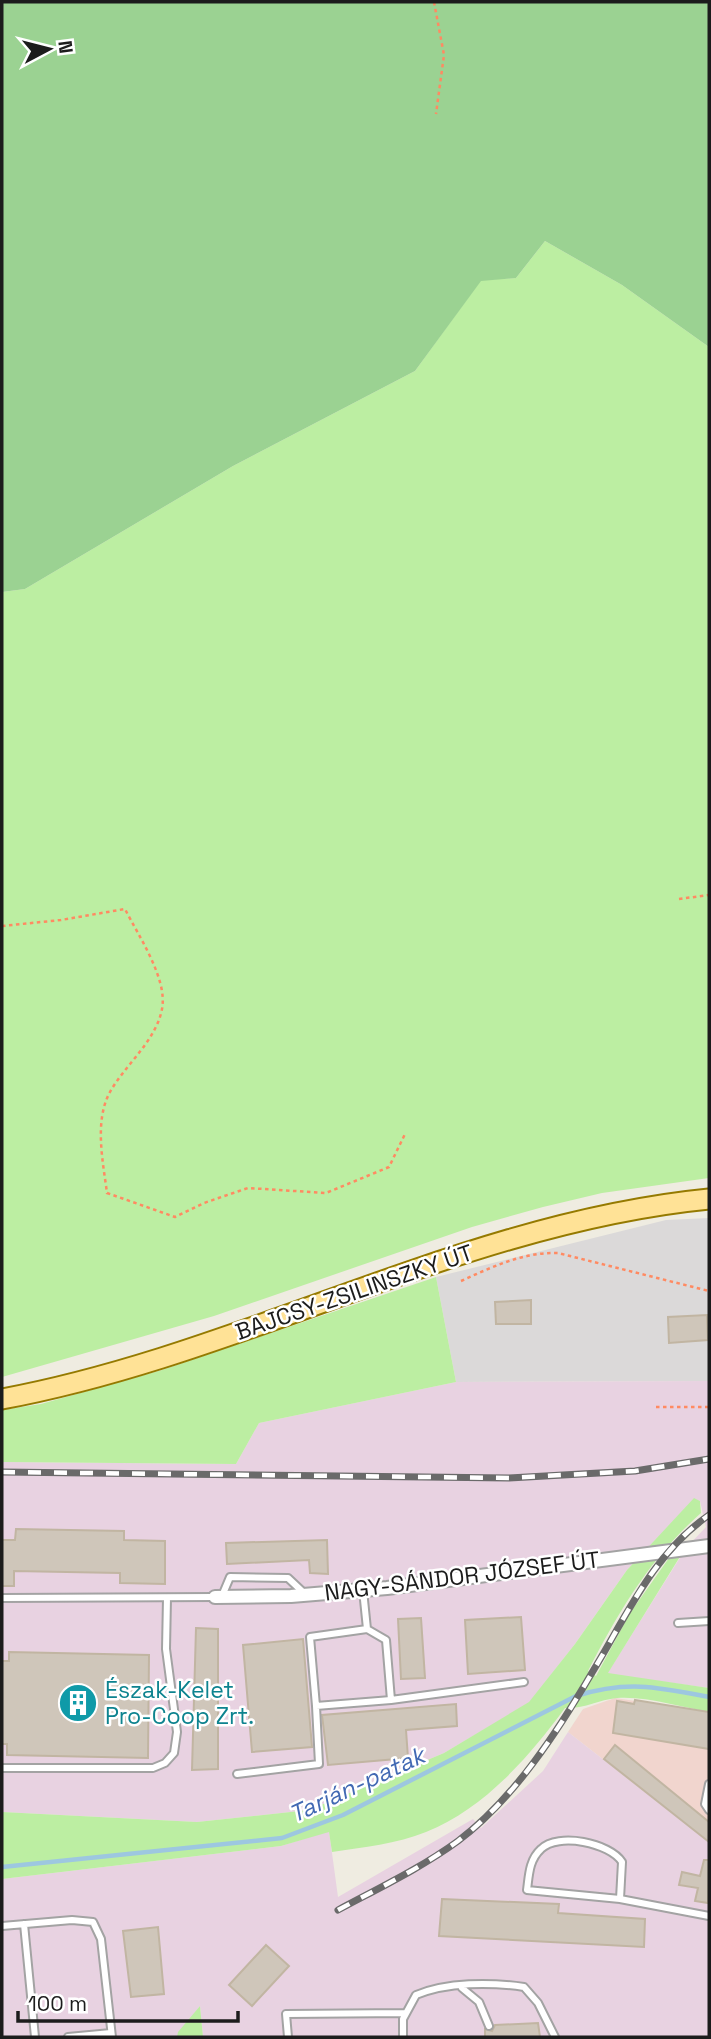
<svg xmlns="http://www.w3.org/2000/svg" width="711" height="2039" viewBox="0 0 711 2039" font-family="'Space Grotesk',sans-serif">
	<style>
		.residential { fill: #dbd9d9 }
		.commercial { fill: #f1d5ce }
		.industrial { fill: #e8d2e1 }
		.grass { fill: #bceea2 }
		.forest { fill: #9bd292 }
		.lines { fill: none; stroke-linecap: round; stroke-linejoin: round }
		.stream { stroke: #9dc7e0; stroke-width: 4.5 }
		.building { fill: #cfc6ba; stroke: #c1b5a2; stroke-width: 2 }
		.lane-casing { stroke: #a3a3a3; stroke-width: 10 }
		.street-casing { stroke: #a3a3a3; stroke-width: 16 }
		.primary-casing { stroke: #957a00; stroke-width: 23 }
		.path { stroke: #ff8a62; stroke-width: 2.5; stroke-dasharray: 3.5 3.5; stroke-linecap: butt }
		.lane { stroke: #fff; stroke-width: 6 }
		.street { stroke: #fff; stroke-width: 12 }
		.primary { stroke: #ffe296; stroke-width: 19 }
		.rail-casing { stroke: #6a6a6a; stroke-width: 7 }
		.rail { stroke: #fff; stroke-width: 4.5; stroke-dasharray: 13; stroke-linecap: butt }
		.labels { text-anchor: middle; stroke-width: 5; stroke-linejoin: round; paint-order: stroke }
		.street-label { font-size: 23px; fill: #1c1c1c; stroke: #fff }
		.culture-label { font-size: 23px; fill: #0d838f; stroke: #fff; text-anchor: start }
		.water-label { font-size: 24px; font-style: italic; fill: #4269b3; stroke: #fff }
	</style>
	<rect width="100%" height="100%" fill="#efece1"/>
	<path class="residential" d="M709 1218V1381L456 1382 436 1277 666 1220Z"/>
	<path class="commercial" d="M615 1698 709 1712V1842L568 1732 583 1709Z"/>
	<path class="industrial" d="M709 1381V1688L607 1674 686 1548 706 1527 700 1501 694 1499 627 1570 575 1644 529 1703 444 1753 309 1810 197 1822 2 1812V1462L236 1464 259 1423 456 1382Z
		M568 1732 709 1842V2037H203L200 2006 177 2037H2V1879L281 1846 329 1831 338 1897 473 1819 481 1828 543 1771Z"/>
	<path class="grass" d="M545 241 622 285 709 347V1178L602 1193 543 1207 472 1227 214 1316 2 1377V592L25 589 233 466 415 371 481 280 516 278Z
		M436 1277 456 1382 259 1423 236 1464 2 1462V1410L41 1404 162 1370Z
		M694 1498 700 1501 701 1513C650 1558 619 1611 588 1671L596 1676 630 1613 669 1558 681 1555 608 1673 709 1688V1712C680 1707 647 1696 617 1698 598 1700 584 1709 565 1708 529 1757 484 1809 426 1832 397 1844 363 1847 332 1852L329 1832 281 1846 2 1879V1812L197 1822 309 1810 444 1753 529 1702 575 1644 627 1570Z
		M200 2006 203 2037H177L178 2032Z"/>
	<path class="forest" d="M2 2H709V347L622 285 545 241 516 278 481 281 415 371 233 466 25 589 2 592Z"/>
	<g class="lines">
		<path class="stream" d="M2 1867 282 1838 343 1815 576 1696C627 1680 658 1687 709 1697"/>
	</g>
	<path class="building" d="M531 1300V1324H496L495 1302Z
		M707 1315 708 1340 669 1343 668 1317Z
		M16 1529 124 1531V1540L165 1541V1584L120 1583V1573L14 1571V1586H2V1540H15Z
		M327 1540 328 1574 310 1573 309 1560 227 1564 226 1543Z
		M521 1617 525 1670 468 1674 465 1620Z
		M421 1618 425 1678 401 1679 398 1619Z
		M196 1628 218 1629V1769L192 1770Z
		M303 1639 312 1747 252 1752 243 1645Z
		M9 1652 149 1655 148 1758 7 1755V1744H2V1661H9Z
		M635 1700 709 1712V1749L613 1733 617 1701 634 1704Z
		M456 1704 457 1726 406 1730 408 1758 328 1765 322 1715Z
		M615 1745 709 1822V1842L604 1759Z
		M704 1860H709L708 1903 695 1901 698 1888 679 1885 682 1872 700 1876Z
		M442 1899 559 1904 558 1913 645 1919 644 1947 439 1936Z
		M158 1927 164 1994 131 1997 123 1931Z
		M266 1945 289 1966 252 2006 229 1985Z
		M538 2023 540 2037H485V2029L492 2031 495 2025Z"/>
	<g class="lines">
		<g class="lane-casing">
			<path id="lane" d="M363 1590 367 1629 386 1640 391 1700 316 1706 310 1637 367 1629
				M222 1596 230 1577 288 1578 305 1594
				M2 1598 215 1597
				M678 1623 709 1621
				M391 1700 524 1682
				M2 1768H153L165 1763 174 1753 177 1732 166 1649 167 1598
				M237 1774 319 1764 316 1706
				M709 1784 705 1804 709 1810
				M620 1899 622 1862C610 1843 558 1832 541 1849 529 1860 529 1875 527 1890L620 1899 709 1916
				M24 1924 35 2037
				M2 1926 72 1920 93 1922 101 1939 112 2037
				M462 1988 479 2002 489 2026
				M68 2037 111 2033
				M288 2037 286 2014 406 2013
				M403 2037V2019L416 1995C447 1982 490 1982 524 1987L538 2003 555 2037"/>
		</g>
		<g class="street-casing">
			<path id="street" d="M215 1597 291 1596 387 1588 709 1546"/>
		</g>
		<g class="primary-casing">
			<path id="primary" d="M2 1399C244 1354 463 1223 709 1199"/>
		</g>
		<path class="path" d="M434 2 444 55 436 114
			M679 899 709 895
			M2 926 61 920 125 909C138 935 168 979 162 1009 156 1041 125 1065 110 1092 94 1121 103 1162 107 1193L175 1217 204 1203 248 1188 326 1193 389 1167 405 1134
			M461 1281C492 1267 523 1252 558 1253L709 1291
			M656 1407H709"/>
		<use href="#lane" class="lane"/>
		<use href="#street" class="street"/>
		<use href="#primary" class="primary"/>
		<g class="rail-casing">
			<path id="rail" d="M2 1472 509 1478 635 1471 709 1459
				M338 1910C379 1888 421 1868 458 1841 514 1799 558 1731 593 1671 627 1615 653 1554 709 1515"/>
		</g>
		<use href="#rail" class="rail"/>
	</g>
	<defs>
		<g id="building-disc" transform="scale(2.0125)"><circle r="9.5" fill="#0f9aa8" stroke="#fff"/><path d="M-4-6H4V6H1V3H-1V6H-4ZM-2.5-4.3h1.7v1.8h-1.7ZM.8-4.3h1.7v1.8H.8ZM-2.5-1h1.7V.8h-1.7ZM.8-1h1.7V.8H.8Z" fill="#fff"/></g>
	</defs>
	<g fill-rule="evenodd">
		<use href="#building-disc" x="78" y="1703"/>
	</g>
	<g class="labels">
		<g class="street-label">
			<text transform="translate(354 1292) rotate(-19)" y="8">BAJCSY-ZSILINSZKY ÚT</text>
			<text transform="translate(462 1576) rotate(-7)" y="8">NAGY-SÁNDOR JÓZSEF ÚT</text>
		</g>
		<g class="culture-label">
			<text x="105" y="1698">Észak-Kelet<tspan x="105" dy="26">Pro-Coop Zrt.</tspan></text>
		</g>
		<g class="water-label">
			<text transform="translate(357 1785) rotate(-25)" y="8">Tarján-patak</text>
		</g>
	</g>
	<rect width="711" height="2039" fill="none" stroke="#1c1c1c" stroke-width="7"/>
	<g transform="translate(49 49) rotate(83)" stroke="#ffffff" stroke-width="5" paint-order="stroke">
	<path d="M0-5L12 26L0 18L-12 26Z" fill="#1c1c1c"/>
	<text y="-10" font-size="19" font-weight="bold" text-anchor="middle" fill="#1c1c1c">N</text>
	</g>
	<path d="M18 2011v10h220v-10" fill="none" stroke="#1c1c1c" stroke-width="3.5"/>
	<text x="28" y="2011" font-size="21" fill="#1c1c1c" stroke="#ffffff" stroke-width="5" paint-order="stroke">100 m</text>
</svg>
